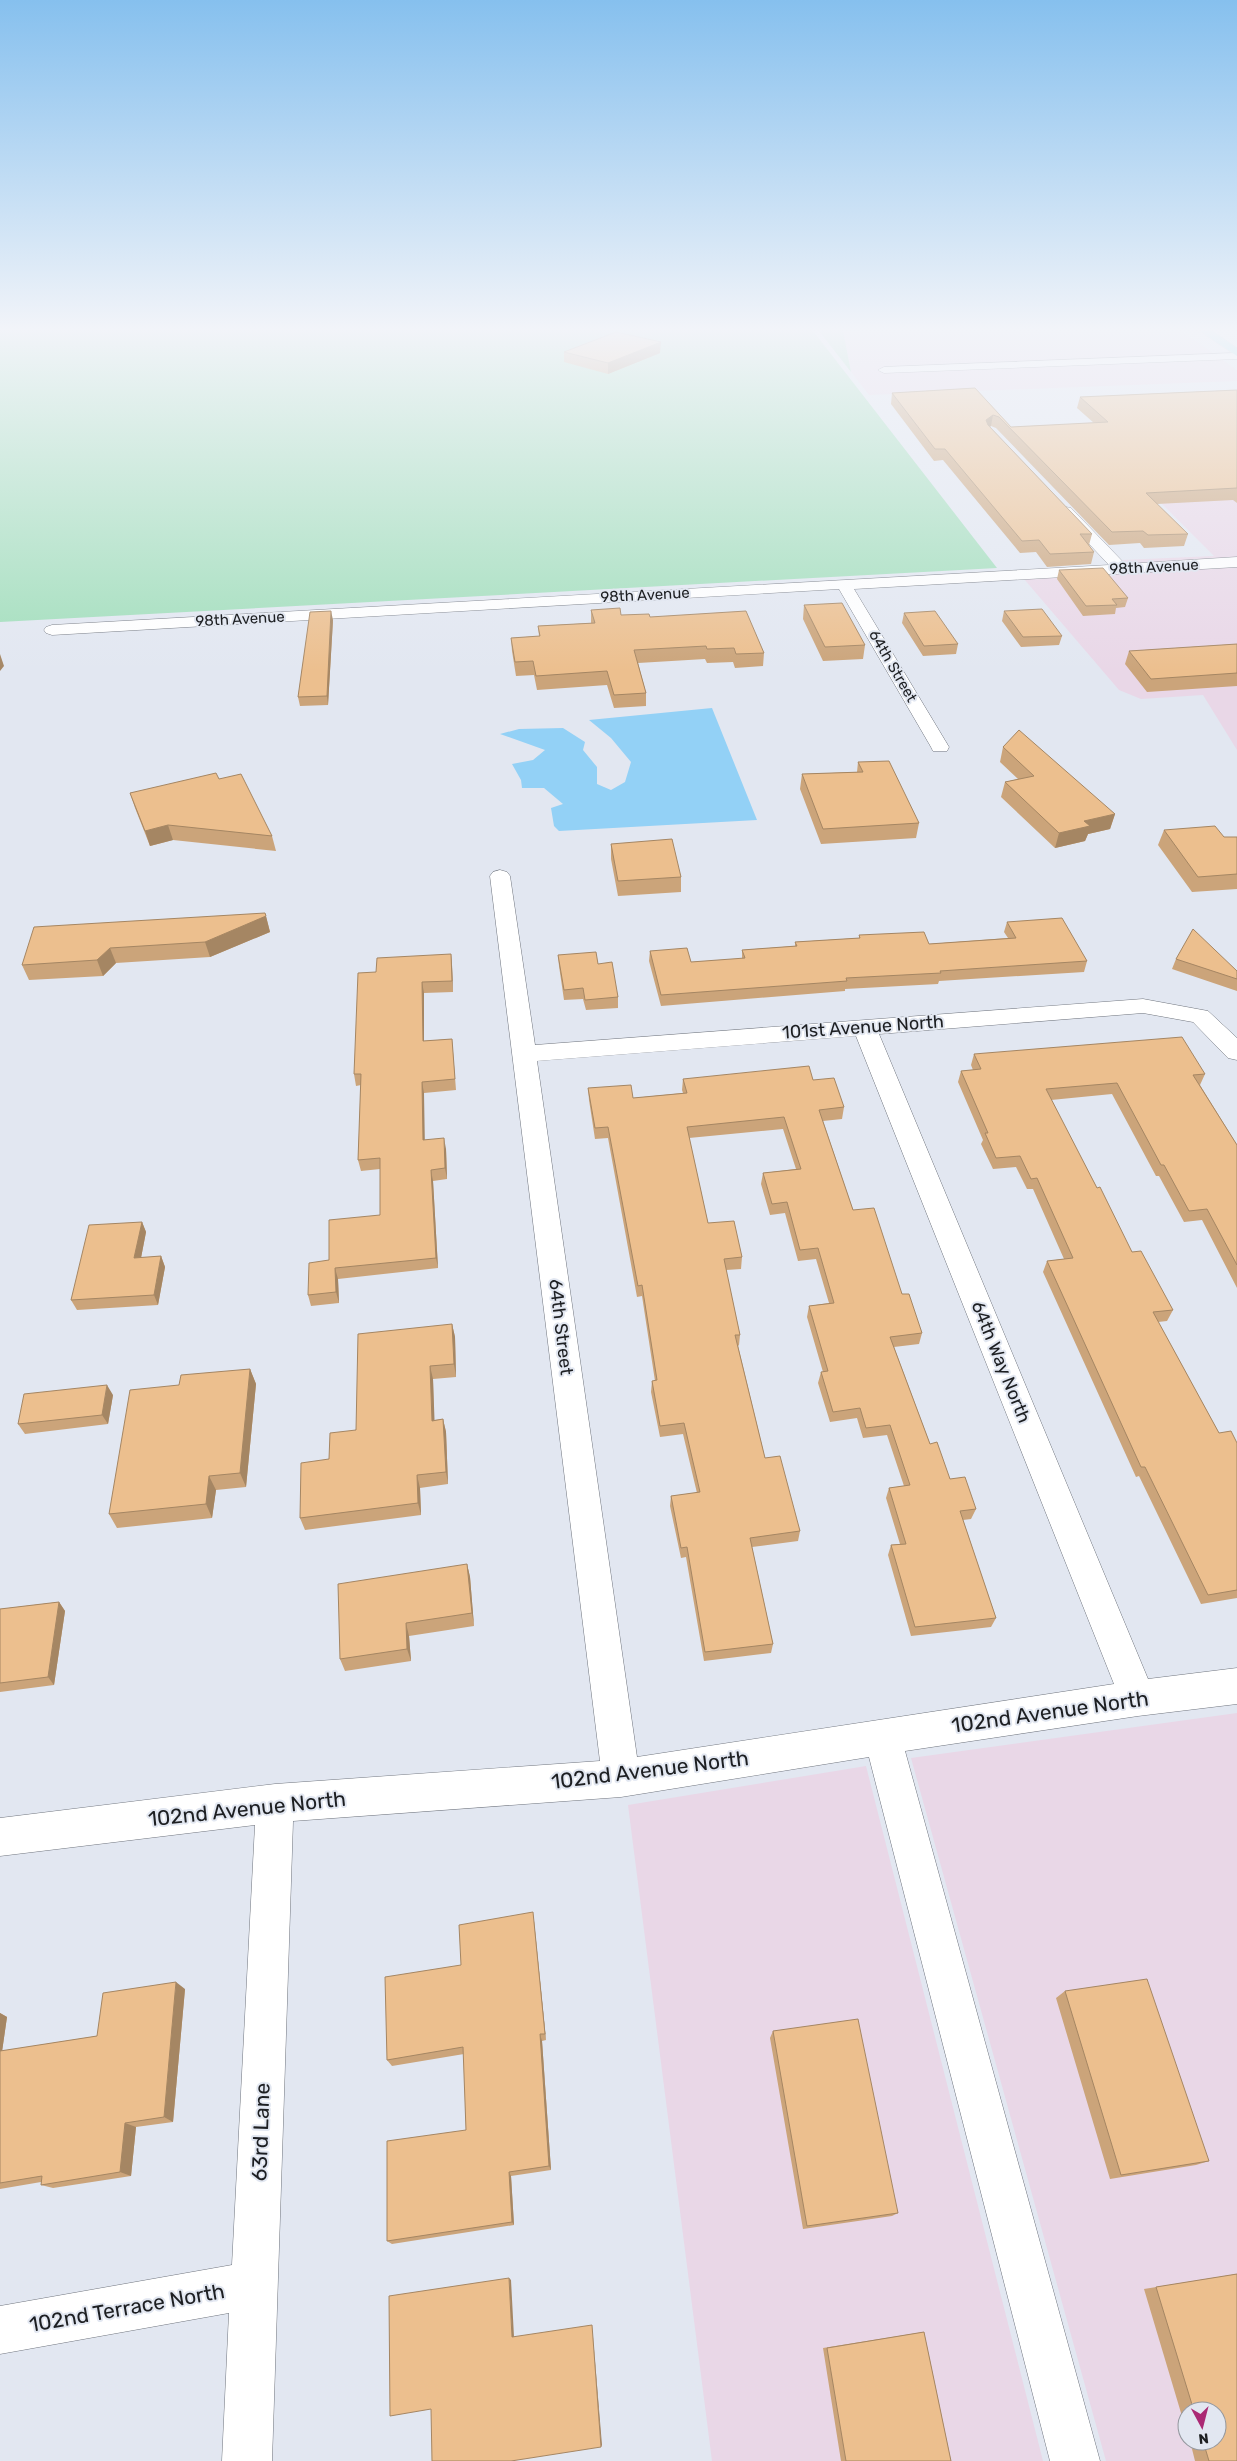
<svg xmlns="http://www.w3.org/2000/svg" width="1237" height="2461" viewBox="0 0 1237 2461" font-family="Rubik,sans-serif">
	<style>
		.commercial { fill: #e9d7e7; fill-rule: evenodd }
		.green { fill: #a1debb }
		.water { fill: #93d1f6 }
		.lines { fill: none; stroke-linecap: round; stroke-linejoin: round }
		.minor-casing { stroke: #70757e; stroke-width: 1 }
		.major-casing { stroke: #c4c5c6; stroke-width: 1 }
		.minor { fill: #fff; fill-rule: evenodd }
		.major { fill: #7fdfeb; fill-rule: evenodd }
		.wall { fill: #cba47a }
		.shaded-wall { fill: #a58663 }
		.building { fill: #ecbf8e; stroke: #a58663 }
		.labels { text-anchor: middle; stroke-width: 4; stroke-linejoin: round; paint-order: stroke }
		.far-street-label { font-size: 15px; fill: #1d1f22; stroke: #e2e7f1 }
		.street-label { font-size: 18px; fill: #1d1f22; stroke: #e2e7f1 }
		.near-street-label { font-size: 21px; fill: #1d1f22; stroke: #e2e7f1 }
	</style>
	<rect width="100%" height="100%" fill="#e2e7f1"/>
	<path class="commercial" d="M1014 327H1176L1237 370V381L869 395 851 372 843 331Z
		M1237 416V558L1126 564 1122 560 1214 556 1081 423Z
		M1237 567V750L1203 695 1141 699 1119 690 1024 579Z
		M1237 1713V2461H1106L911 1758ZM1187 2411H1217V2441H1187Z
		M866 1766 1043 2461H712L628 1805Z"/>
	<path class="green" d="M0 327H810L997 568 0 622Z
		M816 327H1014L843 331 851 372Z"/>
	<path class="water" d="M712 708 757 820 559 831 554 826 551 808 563 804 544 788H522L521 780 512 764 533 760 545 750 500 734 519 729 563 728 585 742 583 750 597 767V784L611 790 625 782 631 762 611 738 589 720Z"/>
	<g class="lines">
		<g class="minor-casing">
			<path id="minor" d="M1237 353V359L884 373 878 370 884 367Z
				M1066 507 1071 508 1125 564 1237 557V567L854 589 949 747 947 751H933L931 747 839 589 52 635 46 633 44 630 46 627 52 625 1109 565 1061 514 1059 511 1061 508Z
				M500 870 507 872 510 876 535 1045 1143 999 1208 1011 1237 1038V1060L1228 1058 1193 1022 1143 1013 879 1034 1148 1679 1237 1668V1704L1138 1716 905 1751 1100 2461H1050L869 1757 621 1797 293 1821 272 2461H222L229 2313 0 2354V2306L232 2265 255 1825 0 1856V1818L275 1784 600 1761 490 876 493 872ZM856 1036 1114 1684 637 1757 537 1061Z"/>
		</g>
		<g class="major-casing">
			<path id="major" d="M1194 327H1207L1237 348V356Z"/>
		</g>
		<use href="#minor" class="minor"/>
		<use href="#major" class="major"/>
	</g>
	<path class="wall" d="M564 352 660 353 608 374 564 362Z
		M975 388 1011 427 1094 423 1077 408 1080 397 1237 390V503L1233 500 1157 504 1188 534 1184 546 1144 548 1140 543 1109 545 996 428 991 426 990 427 1092 534 1089 545 1094 552 1091 564 1047 567 1036 552 1020 553 943 460 934 461 891 404 892 393Z
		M1059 570 1128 598 1125 607 1116 608 1115 614 1083 616 1057 579Z
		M804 605 865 645 863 659 823 661 803 619Z
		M591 610 621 615 650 617 764 653 763 666 735 668 733 662 707 663 705 659 638 663 646 693V706L614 708 607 685 537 690 534 675 516 676 512 651 511 638 539 636 538 626 591 623Z
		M1004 611 1062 636 1059 645 1021 647 1002 621Z
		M904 613 958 644 956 654 923 656 902 623Z
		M333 620 328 705 300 706 298 697Z
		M1237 644V686L1147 692 1125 664 1129 651Z
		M1003 747 1115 814 1110 829 1088 834 1085 841 1055 848 1001 797 1005 782 1018 779 1000 762Z
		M858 762 919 823 916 838 821 844 800 789 802 774 857 772Z
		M219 779 272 836 276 851 173 840 150 846 135 808 130 793Z
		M1164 830 1224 837H1237V889L1192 892 1158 845Z
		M611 844 681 877V892L618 896 611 859Z
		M265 913 270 932 210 957 116 963 103 976 29 980 22 965Z
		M1007 922 1087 961 1084 972 939 981 938 984 845 989V991L661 1006 649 961 650 951 691 962 742 959V950L795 946V942L859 938V935L929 944 1008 938 1004 932Z
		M451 954 452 965 453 992 424 993V1041L452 1039 456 1090 424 1093V1140L446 1149 447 1179 433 1181 438 1268 338 1279 339 1303 311 1306 308 1295 329 1260 380 1215V1169L361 1171 358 1160 361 1085 356 1086 354 1074 376 972Z
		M558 955 598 964 618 997V1008L586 1010 583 999 564 1000 559 966Z
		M1176 959 1237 971V991L1172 969Z
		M974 1054 1205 1074 1200 1085 1237 1145V1288L1202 1220 1184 1222 1159 1176H1156L1112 1094 1051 1100 1097 1188 1132 1252 1173 1310 1167 1321 1158 1322 1219 1433 1237 1443V1598L1201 1604 1139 1476 1136 1477 1043 1272 1047 1261 1064 1259 1033 1189H1027L1016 1167 993 1169 981 1144 983 1140 958 1082 961 1071 973 1070 971 1065Z
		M683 1079 813 1080 844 1107 842 1119 823 1121 853 1210 902 1294 922 1333 919 1344 894 1347 930 1444 950 1479 976 1509 971 1519 963 1520 996 1618 991 1627 911 1636 888 1555 891 1545 900 1544 886 1498 889 1488 904 1486 887 1435 863 1438 857 1418 830 1422 818 1383 821 1372H823L807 1317 809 1306 829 1303 816 1259 798 1261 785 1213 770 1215 761 1184 763 1173 796 1169 783 1129 689 1138 708 1223 742 1257 741 1269 726 1270 740 1335 739 1345 738 1346 765 1458 800 1531 798 1541 752 1547 773 1644 771 1653 704 1661 686 1557 681 1558 670 1506 671 1496 697 1493 683 1434 660 1437 651 1392 652 1381H655L642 1296 637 1297 608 1138 595 1139 589 1100 588 1088 633 1098 683 1093 682 1090Z
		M142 1222 146 1232 141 1258 161 1256 165 1267 158 1305 77 1310 71 1300Z
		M452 1324 455 1337 456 1377 433 1379 434 1420 443 1419 446 1432 448 1484 420 1488 421 1515 305 1530 300 1518 329 1459Z
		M250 1369 256 1384 246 1487 216 1490 212 1518 117 1528 109 1514 179 1385Z
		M113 1395 108 1424 25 1434 18 1424Z
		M467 1564 470 1577 474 1626 409 1636 411 1661 345 1671 340 1659Z
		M59 1602 65 1611 54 1685 0 1692V1609Z
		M534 1921 546 2040 542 2041 551 2170 511 2176 514 2225 392 2244 387 2241 466 2130 464 2054 392 2066 387 2060 461 1965Z
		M185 1989 173 2122 136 2127 131 2176 53 2188 41 2185V2182L0 2189V2013L7 2017 2 2051 97 2036Z
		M1065 1991 1209 2161 1196 2165 1110 2179 1056 1998Z
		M773 2031 898 2213 892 2216 803 2229 770 2038Z
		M1237 2274V2461H1195L1190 2441H1217V2411H1187V2433L1144 2289Z
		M924 2332 951 2461H841L823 2348 917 2333Z"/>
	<path class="shaded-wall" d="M661 342 660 353 608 374V363Z
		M993 415 991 426 983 431 986 420Z
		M331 611 333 620 328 705 327 696Z
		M0 654 4 666 0 671Z
		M1115 814 1110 829 1088 834 1085 841 1055 848 1059 833 1084 821Z
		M168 825 173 840 150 846 145 831Z
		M266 916 270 932 210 957 205 942Z
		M110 948 116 963 103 976 97 960Z
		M451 954 452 965 453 992 452 981Z
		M422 982 424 993V1052L423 1041Z
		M422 1082 424 1093 425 1151 423 1140Z
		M444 1138 446 1149 447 1179 445 1168Z
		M431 1170 433 1181 438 1268 436 1258Z
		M142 1222 146 1232 139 1268 134 1258Z
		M161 1256 165 1267 158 1305 154 1295Z
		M335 1268 338 1279 339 1303 336 1292Z
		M452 1324 455 1337 456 1377 454 1364Z
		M430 1366 433 1379 435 1433 432 1421Z
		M250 1369 256 1384 246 1487 240 1473Z
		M107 1385 113 1395 108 1424 102 1415Z
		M443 1419 446 1432 448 1484 446 1472Z
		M417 1475 420 1488 421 1515 418 1503Z
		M209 1476 216 1490 212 1518 206 1504Z
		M467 1564 470 1577 474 1626 472 1613Z
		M59 1602 65 1611 54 1685 48 1677Z
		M406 1623 409 1636 411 1661 407 1649Z
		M533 1912 534 1921 546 2040 545 2034Z
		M176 1982 185 1989 173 2122 164 2117Z
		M0 2013 7 2017 1 2059H0Z
		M540 2034 542 2041 551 2170 549 2166Z
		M125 2123 136 2127 131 2176 120 2172Z
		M509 2172 511 2176 514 2225 512 2222Z
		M509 2278 511 2280 514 2337H512Z
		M592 2325 602 2445 601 2447Z"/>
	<path class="building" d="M616 332 661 342 608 363 564 352Z
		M975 388 1011 427 1108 422 1080 397 1237 390V488L1146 493 1188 534 1148 535 1143 531 1112 532 999 417 993 415 986 420 988 425 1092 534H1080L1094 552 1050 554 1039 540 1022 541 945 449H935L892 393Z
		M1103 568 1128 598 1112 599 1117 605 1086 606 1059 570Z
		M842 603 865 645 825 647 804 605Z
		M620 608 621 615 649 614 650 617 746 611 764 653 736 654 734 648 707 649 706 646 634 650 646 693 614 695 607 671 536 676 533 661 515 662 511 638 540 636 538 626 595 623 591 610Z
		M1042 609 1062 636 1023 637 1004 611Z
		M331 611 327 696 298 697 310 612Z
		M935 611 958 644 924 646 904 613Z
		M1237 644V673L1151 679 1129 651Z
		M1019 730 1115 814 1084 821 1090 826 1059 833 1005 782 1034 776 1003 747Z
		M889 761 919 823 823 829 802 774 863 772 858 762Z
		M216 773 219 779 241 774 272 836 168 825 145 831 130 793Z
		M1215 826 1224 837H1237V874L1198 877 1164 830Z
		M672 839 681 877 618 881 611 844Z
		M265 913 266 916 205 942 110 948 97 960 22 965 34 927Z
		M1062 918 1087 961 940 971 941 973 846 978 847 981 661 995 650 951 687 948 691 962 745 958 742 950 797 946 795 942 860 938 859 935 924 932 929 944 1016 938 1007 922Z
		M1193 929 1237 971V979L1176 959Z
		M596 952 598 964 612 962 618 997 585 1000 583 988 564 990 558 955Z
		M451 954 452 981 422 982 423 1041 452 1039 455 1079 422 1082 423 1140 444 1138 445 1168 431 1170 436 1258 335 1268 336 1292 308 1295 309 1263 329 1260V1220L380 1215V1158L358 1160 361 1074H354L358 973 376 972 377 958Z
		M1182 1037 1205 1074 1193 1075 1237 1145V1265L1207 1209 1189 1211 1164 1165H1161L1117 1083 1046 1089 1097 1188 1100 1187 1132 1252 1141 1251 1173 1310 1153 1312 1219 1433 1231 1431 1237 1443V1590L1208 1595 1145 1467H1141L1047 1261 1073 1258 1037 1178 1031 1179 1020 1156 996 1158 985 1133H988L961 1071 981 1069 974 1054Z
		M809 1066 813 1080 834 1078 844 1107 819 1110 853 1210 874 1208 902 1294H909L922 1333 890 1337 930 1444 937 1442 950 1479 965 1477 976 1509 960 1511 996 1618 915 1627 891 1545 906 1544 889 1488 910 1485 890 1425 866 1428 860 1408 833 1412 821 1372 828 1371 809 1306 834 1303 818 1248 800 1250 787 1202 772 1204 763 1173 801 1169 784 1117 687 1127 708 1223 734 1221 742 1257 724 1259 740 1335H735L765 1458 780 1456 800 1531 750 1538 773 1644 705 1652 687 1547 681 1548 671 1496 700 1492 684 1423 660 1426 652 1381 657 1380 642 1285 638 1286 608 1127 595 1128 588 1088 631 1085 633 1098 687 1093 683 1079Z
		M142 1222 134 1258 161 1256 154 1295 71 1300 89 1225Z
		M452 1324 454 1364 430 1366 432 1421 443 1419 446 1472 417 1475 418 1503 300 1518 301 1463 329 1459 330 1433 356 1430 358 1334Z
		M250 1369 240 1473 209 1476 206 1504 109 1514 130 1390 179 1385 181 1375Z
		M107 1385 102 1415 18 1424 24 1394Z
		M467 1564 472 1613 406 1623 407 1649 340 1659 338 1584Z
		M59 1602 48 1677 0 1683V1609Z
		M533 1912 545 2034H540L549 2166 509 2172 512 2222 387 2241V2141L466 2130 463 2047 387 2060 385 1977 461 1965 459 1925Z
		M1147 1979 1209 2161 1121 2175 1065 1991Z
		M176 1982 164 2117 125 2123 120 2172 41 2185 42 2176 0 2183V2051L97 2036 103 1993Z
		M858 2019 898 2213 807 2226 773 2031Z
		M1237 2274V2461H1209L1203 2441H1217V2411H1194L1156 2287Z
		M509 2278 512 2337 592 2325 601 2447 511 2461H432L431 2409 390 2416 389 2296Z
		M924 2332 951 2461H846L827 2348Z"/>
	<linearGradient id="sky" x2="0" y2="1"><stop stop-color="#86c0ee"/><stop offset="0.49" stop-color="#f2f4f9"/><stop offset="1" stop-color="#f2f4f9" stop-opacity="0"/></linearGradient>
	<rect width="1237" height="672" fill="url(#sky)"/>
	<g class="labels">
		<g class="far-street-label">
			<text transform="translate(1154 567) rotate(-3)" y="5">98th Avenue</text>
			<text transform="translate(645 595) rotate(-3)" y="5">98th Avenue</text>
			<text transform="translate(240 619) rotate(-3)" y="5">98th Avenue</text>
			<text transform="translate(893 666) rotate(60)" y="5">64th Street</text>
		</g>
		<g class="street-label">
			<text transform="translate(863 1027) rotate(-4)" y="6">101st Avenue North</text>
			<text transform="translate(561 1327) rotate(83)" y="6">64th Street</text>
			<text transform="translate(1001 1362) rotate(68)" y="6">64th Way North</text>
		</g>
		<g class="near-street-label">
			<text transform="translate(1050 1712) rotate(-8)" y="7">102nd Avenue North</text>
			<text transform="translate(650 1770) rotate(-7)" y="7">102nd Avenue North</text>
			<text transform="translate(247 1809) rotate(-6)" y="7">102nd Avenue North</text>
			<text transform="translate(261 2132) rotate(-88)" y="7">63rd Lane</text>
			<text transform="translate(127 2308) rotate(-10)" y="7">102nd Terrace North</text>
		</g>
	</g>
	<g transform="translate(1202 2426) rotate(173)"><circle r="24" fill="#e2e7f1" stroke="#93979e"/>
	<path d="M0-4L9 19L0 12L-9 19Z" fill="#ab2974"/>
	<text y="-8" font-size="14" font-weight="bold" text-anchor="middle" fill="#1d1f22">N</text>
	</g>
</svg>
